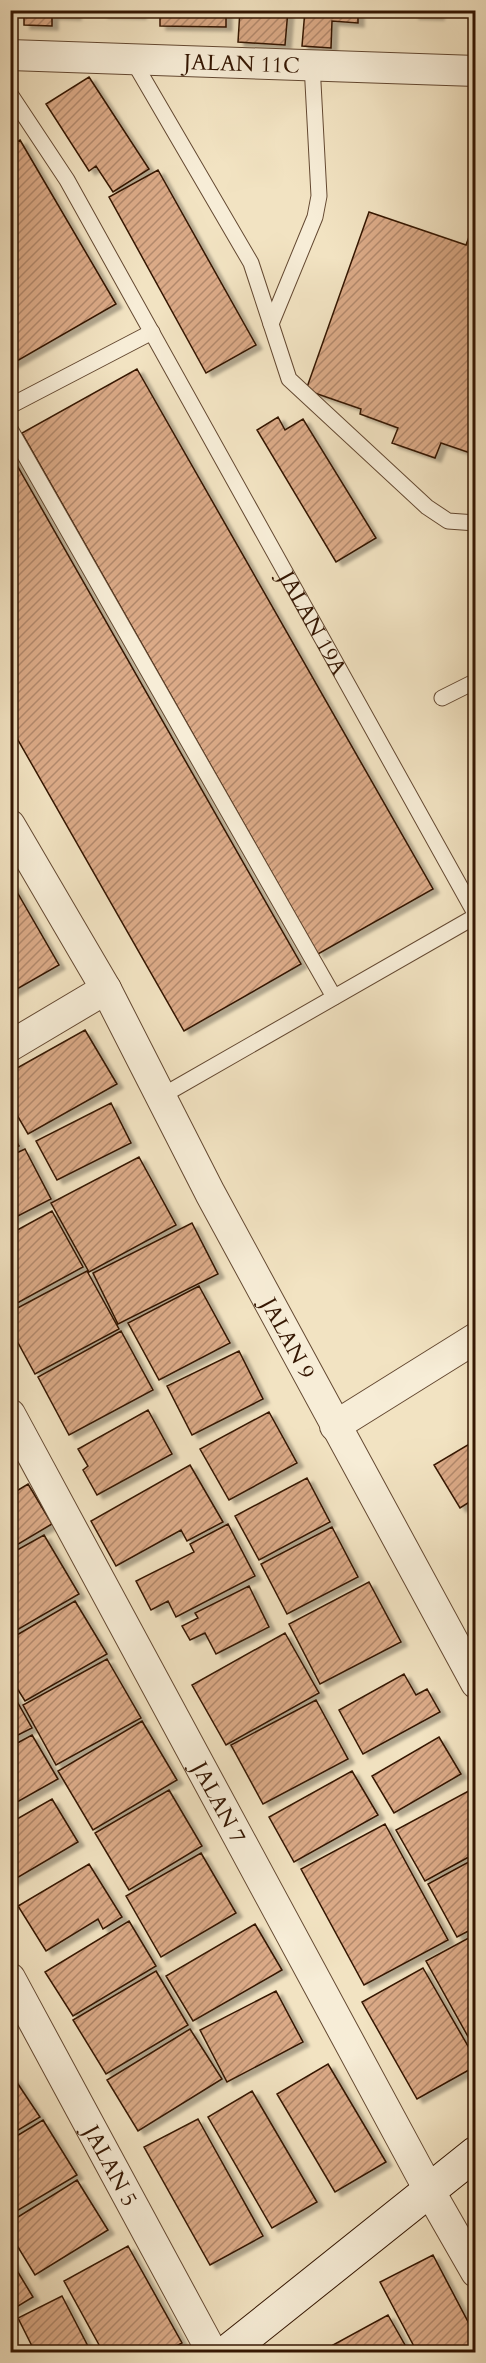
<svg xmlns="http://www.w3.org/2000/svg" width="486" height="2363" viewBox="0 0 486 2363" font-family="Cardo,serif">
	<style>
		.building { fill: url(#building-hatch); stroke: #341602; stroke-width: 1.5; filter: url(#shadow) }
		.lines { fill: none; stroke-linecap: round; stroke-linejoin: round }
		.lane-casing { stroke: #644932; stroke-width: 17 }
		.street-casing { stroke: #644932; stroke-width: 32 }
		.secondary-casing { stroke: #341602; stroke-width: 35 }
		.lane { stroke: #f7edd7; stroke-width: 15 }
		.street { stroke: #f7edd7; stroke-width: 30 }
		.secondary { stroke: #f7edd7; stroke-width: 33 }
		.labels { text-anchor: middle; stroke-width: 5; stroke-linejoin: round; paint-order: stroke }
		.street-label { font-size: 22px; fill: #341602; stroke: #f7edd7 }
	</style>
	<defs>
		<pattern id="building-hatch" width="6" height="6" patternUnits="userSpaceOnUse" patternTransform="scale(1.5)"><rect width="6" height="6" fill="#dbaa87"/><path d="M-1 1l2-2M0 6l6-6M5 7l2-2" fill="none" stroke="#b2896c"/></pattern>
		<filter id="shadow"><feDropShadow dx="6" dy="4" stdDeviation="1.5" flood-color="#0004"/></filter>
	</defs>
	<rect width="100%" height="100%" fill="#f2e3c2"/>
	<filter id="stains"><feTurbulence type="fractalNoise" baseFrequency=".00333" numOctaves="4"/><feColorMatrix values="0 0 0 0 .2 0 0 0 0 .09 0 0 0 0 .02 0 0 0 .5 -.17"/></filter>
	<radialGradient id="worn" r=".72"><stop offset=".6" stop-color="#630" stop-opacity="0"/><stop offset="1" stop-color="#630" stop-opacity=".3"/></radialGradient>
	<path class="building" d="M24 10H75V16L52 15V26L24 25Z
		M102 10H140V15L102 14Z
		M160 10H226V27L160 26Z
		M240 10H288L285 45 238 42Z
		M305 10H358V23L332 21 331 48 302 46Z
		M413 10H439L438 16 413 15Z
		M89 77 149 169 113 192 96 166 89 171 46 104Z
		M20 140 116 304 10 365V146Z
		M158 170 256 345 206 373 109 197Z
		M369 212 466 245 476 218V455L441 443 435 458 392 443 398 428 360 414 361 409 306 390Z
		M137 369 433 889 318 954 22 433Z
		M278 417 285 430 303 419 376 538 336 562 257 430Z
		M10 453 301 964 184 1031 10 726Z
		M13 885 59 965 10 993V887Z
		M85 1030 117 1084 28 1134 10 1103V1072Z
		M111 1103 131 1143 57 1180 36 1141Z
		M10 1129 19 1146 10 1151Z
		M25 1149 51 1199 10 1220V1156Z
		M139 1157 176 1225 89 1272 51 1203Z
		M52 1211 83 1267 10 1307V1234Z
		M192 1223 218 1274 118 1324 93 1273Z
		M87 1271 119 1329 35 1374 10 1328V1312Z
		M199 1286 230 1343 159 1380 128 1323Z
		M121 1331 153 1390 69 1435 38 1377Z
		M239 1351 263 1399 192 1435 167 1386Z
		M148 1410 172 1454 97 1495 83 1470 88 1466 78 1449Z
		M269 1412 297 1463 229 1500 200 1449Z
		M476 1440V1502L474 1499 460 1508 434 1465Z
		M190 1465 223 1522 187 1541 181 1530 116 1566 91 1521Z
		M307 1478 330 1522 259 1560 235 1516Z
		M28 1484 52 1524 10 1549V1495Z
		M228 1524 255 1576 176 1617 168 1601 151 1610 136 1581 194 1552 190 1544Z
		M332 1527 358 1577 287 1614 261 1564Z
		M44 1535 79 1594 10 1634V1554Z
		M369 1582 401 1642 320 1684 289 1624Z
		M249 1586 269 1627 216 1654 205 1633 190 1640 182 1626 198 1618 195 1613Z
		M75 1601 107 1654 25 1701 10 1677V1639Z
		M285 1633 319 1693 226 1745 192 1685Z
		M107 1659 141 1718 56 1765 23 1705Z
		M404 1674 416 1695 427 1689 440 1712 363 1754 339 1710Z
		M10 1689 32 1728 10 1739Z
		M316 1700 348 1759 263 1804 231 1745Z
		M142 1721 177 1780 93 1830 58 1771Z
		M32 1735 58 1779 10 1806V1747Z
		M439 1737 461 1774 394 1813 372 1776Z
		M352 1771 378 1815 294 1862 269 1817Z
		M476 1787V1853L425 1881 396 1830Z
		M169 1790 202 1846 129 1890 95 1833Z
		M52 1799 78 1842 10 1882V1823Z
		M385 1824 448 1940 364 1985 301 1869Z
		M201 1853 236 1913 161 1957 126 1896Z
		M476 1858V1927L457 1937 428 1884Z
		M89 1864 122 1917 103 1929 98 1919 46 1951 18 1906Z
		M129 1921 156 1966 73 2016 45 1972Z
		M255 1924 282 1970 193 2021 166 1976Z
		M476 1934V2051L426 1961Z
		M423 1968 476 2060V2066L417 2099 362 2002Z
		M156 1971 188 2025 106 2074 73 2020Z
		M276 1991 303 2042 227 2082 200 2030Z
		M190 2029 222 2079 138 2131 107 2080Z
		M328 2064 386 2162 335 2192 277 2094Z
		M14 2078 40 2117 10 2135V2080Z
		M252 2091 317 2202 272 2228 208 2117Z
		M198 2119 263 2236 210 2265 144 2147Z
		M43 2120 77 2175 10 2215V2140Z
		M77 2180 108 2230 35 2275 10 2234V2222Z
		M128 2246 182 2343 165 2352H103L64 2281Z
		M433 2255 476 2337V2352H417L380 2282Z
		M10 2259 33 2297 10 2311Z
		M62 2296 91 2352H35L18 2318Z
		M388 2315 409 2352H338L333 2345Z"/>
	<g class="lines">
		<g class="lane-casing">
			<g id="lane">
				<path d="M132 59 251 263 289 379 427 507 448 521 476 523"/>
				<path id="s1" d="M10 94 67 180 476 915"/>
				<path d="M271 324 315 217 319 196 312 64"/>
				<path d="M10 406 152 332"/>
				<path d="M10 429 334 997"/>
				<path d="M442 698 476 681"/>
				<path d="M160 1097 476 916"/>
			</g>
		</g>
		<g class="street-casing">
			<g id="street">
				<path id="s2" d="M10 55 476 71"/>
				<path id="s3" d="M10 825 106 989 210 1193 476 1683"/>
				<path d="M10 1046 106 989"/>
				<path id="s4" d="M10 1414 429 2190 476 2272"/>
				<path d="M335 1426 476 1338"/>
				<path id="s5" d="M10 1978 212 2352"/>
			</g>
		</g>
		<g class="secondary-casing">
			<path id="secondary" d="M227 2352 476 2153"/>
		</g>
		<use href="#lane" class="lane"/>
		<use href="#street" class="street"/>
		<use href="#secondary" class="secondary"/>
	</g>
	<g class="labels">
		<g class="street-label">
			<text dy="8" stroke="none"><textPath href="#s2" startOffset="232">JALAN 11C</textPath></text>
			<text dy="8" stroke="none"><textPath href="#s1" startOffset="610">JALAN 19A</textPath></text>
			<text dy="8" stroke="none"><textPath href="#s3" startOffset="584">JALAN 9</textPath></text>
			<text dy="8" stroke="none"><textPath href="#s4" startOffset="441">JALAN 7</textPath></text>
			<text dy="8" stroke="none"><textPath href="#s5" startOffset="213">JALAN 5</textPath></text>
		</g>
	</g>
	<rect width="486" height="2363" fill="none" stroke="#f2e3c2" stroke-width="36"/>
	<rect x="12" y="12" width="462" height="2339" fill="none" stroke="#341602" stroke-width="3"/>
	<rect x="18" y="18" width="450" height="2327" fill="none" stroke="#341602" stroke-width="1.5"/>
	<rect width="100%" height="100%" filter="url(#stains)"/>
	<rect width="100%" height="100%" fill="url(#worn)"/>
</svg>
